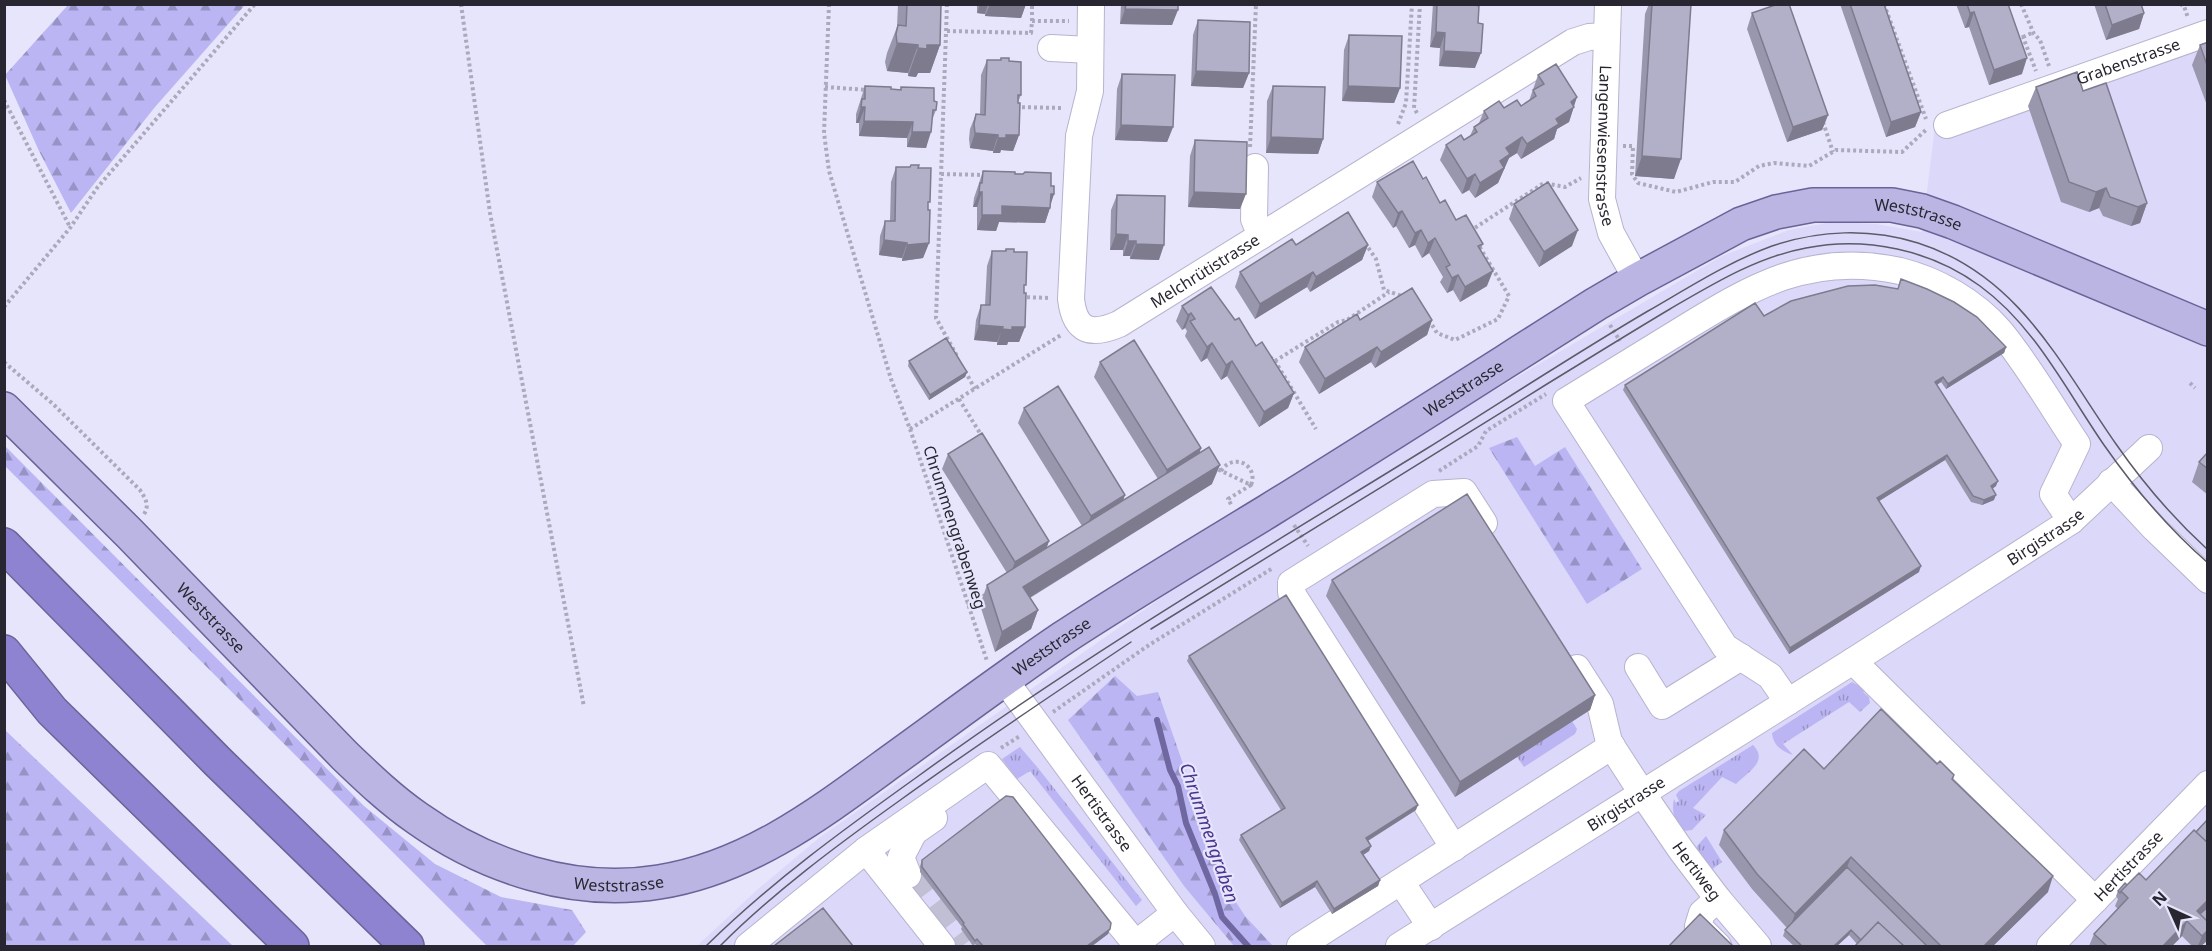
<svg xmlns="http://www.w3.org/2000/svg" width="2212" height="951" viewBox="0 0 2212 951" font-family="'Noto Sans',sans-serif">
	<style>
		.built { fill: #dbd8fa }
		.grass { fill: url(#grass-tufts) }
		.forest { fill: url(#forest-firs) }
		.lines { fill: none; stroke-linecap: round; stroke-linejoin: round }
		.stream { stroke: #6e67a0; stroke-width: 6 }
		.minor-tunnel { stroke: #c1bfd3; stroke-width: 26; stroke-dasharray: 26 13; stroke-linecap: butt }
		.minor-casing { stroke: #b6b4ce; stroke-width: 28 }
		.major-casing { stroke: #6a6398; stroke-width: 36 }
		.highway-casing { stroke: #6a6398; stroke-width: 36 }
		.path { stroke: #abaabc; stroke-width: 4; stroke-dasharray: 3 3; stroke-linecap: butt }
		.minor { stroke: #fff; stroke-width: 26 }
		.major { stroke: #bbb5e3; stroke-width: 33 }
		.highway { stroke: #8d83d0; stroke-width: 33 }
		.tram { stroke: #5c5b68; stroke-width: 1.5 }
		.wall { fill: #9997ad }
		.shaded-wall { fill: #7d7b8d }
		.building { fill: #b2b0c9; stroke: #7d7b8d; stroke-width: 1.5 }
		.labels { text-anchor: middle; stroke-width: 4.5; stroke-linejoin: round; paint-order: stroke }
		.street-label { font-size: 16px; fill: #282731; stroke: #e7e5fb }
		.water-label { font-size: 18px; font-style: italic; fill: #49348f; stroke: #e7e5fb }
	</style>
	<defs>
		<pattern id="grass-tufts" width="24" height="20" patternUnits="userSpaceOnUse" patternTransform="scale(1.5)"><rect width="24" height="20" fill="#bbb5f3"/><path d="M3 7l-1-3M5 7V3M7 7l1-3M15 17l-1-3M17 17v-4M19 17l1-3" fill="none" stroke="#9893c5"/></pattern>
		<pattern id="forest-firs" width="22" height="20" patternUnits="userSpaceOnUse" patternTransform="scale(1.5)"><rect width="22" height="20" fill="#bbb5f3"/><path d="M5 1l3.5 6h-7zM16 11l3.5 6h-7z" fill="#9893c5"/></pattern>
	</defs>
	<rect width="100%" height="100%" fill="#e7e5fb"/>
	<path class="built" d="M2207 19V946H697L758 889 819 838 1181 584 1422 433 1722 256 1789 230 1832 222 1876 224 1922 232 1935 126Z"/>
	<path class="grass" d="M1852 682 1866 690 1863 692 1869 697 1870 703 1860 712 1849 702 1783 744 1793 755C1782 752 1773 745 1772 733Z
		M1572 721 1577 729 1575 734 1524 767 1517 757Z
		M1753 745C1769 761 1748 772 1736 784L1722 777 1693 808 1706 815 1692 830 1683 831C1675 820 1671 813 1674 799L1676 803 1679 801 1676 795 1679 791Z
		M1020 747 1038 768 1142 900 1136 906 1030 771 1017 779 1002 759Z
		M1706 836 1722 862 1707 873 1696 854 1697 846Z"/>
	<path class="forest" d="M68 5H245L155 107 71 213 39 151 5 75Z
		M1517 437 1535 466 1565 447 1642 569 1587 604 1489 448Z
		M4 445 364 806 435 864 501 897 572 910 586 932 573 946H487L5 466Z
		M1115 676 1137 696 1158 692 1226 887 1245 916 1273 946H1234L1184 886 1068 720Z
		M4 730H5L233 946H5Z"/>
	<g class="lines">
		<path class="stream" d="M1157 720 1170 770 1178 786 1186 823 1215 894 1222 917 1248 946"/>
		<path class="minor-tunnel" d="M908 875 962 946"/>
		<g class="minor-casing">
			<g id="minor">
				<path id="s1" d="M1091 4 1090 91 1079 136 1071 299C1075 332 1091 336 1119 324L1573 42 1589 37 1606 36"/>
				<path id="s2" d="M1608 4 1602 199 1611 233 1637 280"/>
				<path d="M1051 48 1090 50"/>
				<path id="s3" d="M1947 125 2208 33"/>
				<path d="M1255 167 1254 219 1261 236"/>
				<path d="M2111 482 2155 529 2208 580"/>
				<path d="M1853 661 2095 900"/>
				<path d="M1638 667 1662 706 1741 657"/>
				<path id="s4" d="M1577 668 1600 704 1609 742 1642 793 1681 850 1718 899 1758 946"/>
				<path id="s5" d="M1004 679 1175 913 1202 946"/>
				<path d="M1788 702 1770 676 1725 647 1566 401C1602 379 1638 357 1675 334 1750 288 1808 251 1900 271 1937 280 1975 302 2000 331 2029 366 2052 407 2077 444L2053 494 2071 521"/>
				<path d="M1454 848 1291 592V583L1433 494 1464 492 1484 523"/>
				<path d="M866 850 988 765 1136 944"/>
				<path d="M908 875 901 857 914 832 934 818"/>
				<path d="M1401 882 1431 927"/>
				<path d="M1718 899 1702 913 1698 926 1718 946"/>
				<path d="M748 946 866 850 942 946"/>
				<path d="M1133 946 1175 913"/>
				<path d="M1300 946 1612 746"/>
				<path id="s6" d="M1399 946 1853 661 2071 521 2149 448"/>
				<path id="s7" d="M2050 946 2208 784"/>
			</g>
		</g>
		<g class="major-casing">
			<g id="major">
				<path id="s8" d="M4 409 130 534 345 756C368 778 391 800 417 818 486 867 574 896 659 882 748 868 819 814 890 762 947 721 1004 678 1063 638 1130 594 1199 553 1268 511 1378 443 1487 373 1596 304L1637 280 1741 224 1776 212 1813 205H1892L1922 211 1953 222 2208 329"/>
			</g>
		</g>
		<g class="highway-casing">
			<path id="highway" d="M4 545 217 761 407 946
				M4 652 52 711 292 946"/>
		</g>
		<path class="path" d="M461 4 490 213 584 707
			M829 4 824 133 829 171 891 379 910 429 987 661
			M947 4 936 318 957 356
			M1884 4 1926 119
			M2021 4 2034 34 2040 40 2049 66
			M2180 4 2184 6 2188 18
			M1032 21V4
			M947 31 1031 33 1032 21H1069
			M2023 37 2034 32
			M2016 39 2023 37 2036 71
			M825 87 869 90
			M4 100 70 227
			M1016 107 1061 108
			M1417 113 1414 108 1420 4
			M1823 122 1833 152
			M1398 124 1406 103 1412 4
			M1623 146H1633L1632 174 1638 183 1676 192 1713 182H1735L1759 166 1774 163 1809 166 1836 150 1902 152 1927 129
			M1250 147 1256 4
			M941 174 985 175
			M1470 231 1544 183 1565 187 1581 178
			M1365 243 1376 259 1384 290 1402 296
			M1021 297 1050 298
			M4 307 70 228 97 188 255 4
			M1429 320 1437 333 1455 340 1498 319 1509 296 1479 246
			M1610 325 1620 341
			M1270 357 1275 361 1316 429
			M1275 361 1338 322 1347 320 1389 292
			M4 362 53 404 140 490C145 498 150 505 144 514
			M965 371 975 389
			M2190 383 2195 388
			M959 399 983 438
			M910 429 1061 335
			M1213 467 1251 485 1228 499 1232 506
			M1221 471C1233 452 1259 465 1251 485
			M1439 471 1478 446 1486 431 1546 394
			M1294 525 1308 546
			M967 605 985 595
			M1053 712 1149 645 1273 568
			M1001 748 1020 736"/>
		<use href="#minor" class="minor"/>
		<use href="#major" class="major"/>
		<use href="#highway" class="highway"/>
		<path class="tram" d="M1151 629C1284 548 1415 466 1547 384 1588 359 1628 334 1670 309 1713 284 1757 257 1806 248 1866 236 1931 250 1980 286 2035 326 2066 390 2104 445 2134 488 2168 528 2208 563
			M706 946C771 882 843 830 917 777 1080 658 1254 555 1426 449 1500 403 1573 355 1648 311 1688 288 1728 262 1772 246 1819 230 1870 228 1918 243 2019 275 2060 364 2116 444 2143 483 2173 518 2208 550
			M720 946C774 892 836 846 899 801 975 746 1053 694 1131 642"/>
	</g>
	<path class="wall" d="M898 4H941L940 45 930 73H918L916 77 908 76V73L887 71 885 62 887 53 897 27Z
		M977 4H1026L1021 18 985 16V14L977 13Z
		M1121 4H1178L1172 25 1120 24Z
		M1433 4H1471L1475 68 1439 66 1440 48 1430 47Z
		M1649 4H1691L1674 179 1635 176 1645 14Z
		M1840 4H1884L1921 112 1915 127 1886 137Z
		M1956 4H2008L2022 74 1989 85 1969 27 1965 28Z
		M2094 4H2141L2144 13 2139 29 2106 40Z
		M1752 13 1828 115 1822 130 1787 142 1747 29Z
		M1198 20 1249 73 1243 88 1191 86 1193 35Z
		M1349 35 1400 88 1394 103 1342 101 1344 50Z
		M2208 42V108L2192 65 2200 45Z
		M1001 58 1009 61 1021 95 1018 102 1019 135 1013 151 1001 150 1000 153H993V151L970 148 969 139 970 129 976 114H980L981 75 987 60H1000Z
		M1122 74 1173 127 1167 142 1115 140 1117 89Z
		M1538 75 1574 106 1569 122 1557 129 1554 139 1521 159 1517 153 1509 158 1498 183 1475 198 1469 190 1462 194 1440 160 1446 145 1464 140 1470 136 1474 127 1479 123 1484 111 1521 106 1529 101Z
		M865 86 900 90 901 87 934 101 936 110 932 120 926 148 907 147V138L859 136V123H856V114Z
		M1273 86 1323 139 1318 154 1266 153 1267 101Z
		M2036 87 2083 91 2147 203 2140 223 2131 226 2103 216 2099 208 2089 212 2061 202 2028 106Z
		M1195 140 1240 209 1188 207 1190 156Z
		M896 167 918 168 928 209 929 243 923 258 902 261V258L879 255 880 236 885 221H890L891 182Z
		M983 171 1023 174 1051 186 1054 194 1045 223 999 222 996 231 977 230V207H973L974 198Z
		M1423 179 1440 203 1456 220 1483 244 1480 250 1487 286 1460 302 1453 290 1447 293 1440 282 1443 277 1429 253 1422 258 1415 245 1409 248 1396 226 1393 228 1372 197 1377 182Z
		M1117 195 1159 260 1130 259V256H1123V250H1110L1111 210Z
		M1514 204 1572 246 1539 267 1509 219Z
		M1296 245H1368L1362 260 1310 292 1307 287 1255 319 1235 287 1240 272Z
		M1006 249 1014 252 1024 290 1025 327 1019 342H1008L1007 345H997V342L974 340 976 320 981 305H985L987 266 992 251H1005Z
		M1182 306 1235 320 1294 393 1288 408 1259 427 1227 376 1221 380 1207 358 1201 362 1185 336 1187 331 1185 328 1182 330 1176 321Z
		M1764 316 2006 347 2004 353 1946 389 1941 382 1937 385 1996 486 1992 489 1994 500 1982 505 1971 502 1945 460 1879 501 1919 572 1789 654 1623 390 1625 385Z
		M1360 320H1432L1427 335 1375 368 1371 362 1319 394 1299 362 1305 347Z
		M909 361 967 372 965 377 929 400 908 366Z
		M1100 362 1201 448 1199 453 1212 484 1030 598 1038 610 1031 629 995 652 980 605 987 585 1007 573 942 469 948 454 1049 541 1046 548 1082 526 1018 423 1024 408 1123 501 1158 479 1094 377Z
		M2208 452V495L2192 482 2199 462Z
		M1332 580 1595 695 1590 710 1455 797 1326 596Z
		M1189 656 1416 810 1368 841 1371 846 1369 851 1363 855 1380 880 1378 886 1332 914 1315 887 1280 908 1239 840 1241 835 1281 810 1187 661Z
		M1937 764 1954 775 1953 780 2048 892 1993 946H1855L1857 944 1849 935 1837 946H1794L1783 936 1785 930 1787 928 1752 889 1719 845 1724 830 1824 769Z
		M2208 819V940L2201 946H2192L2182 936 2172 946H2089L2094 934 2118 909 2115 906 2118 899 2116 896 2118 891 2127 885 2146 880Z
		M922 860 1110 929 1108 934 1092 946H977L975 944 973 946 961 929 962 927 920 872V866Z"/>
	<path class="shaded-wall" d="M980 4H988L985 14 977 13Z
		M990 4H1026L1021 18 985 16Z
		M1125 9 1178 10 1172 25 1120 24Z
		M1974 12 1969 27 1965 28 1970 13Z
		M2144 13 2139 29 2106 40 2112 25Z
		M1436 32 1445 33 1440 48 1430 47Z
		M897 43 918 45 908 73 887 71Z
		M927 45H940L930 73H918L916 77 908 76 918 48Z
		M1444 51 1481 53 1475 68 1439 66Z
		M2027 58 2022 74 1989 85 1994 70Z
		M1196 71 1249 73 1243 88 1191 86Z
		M1348 86 1400 88 1394 103 1342 101Z
		M1577 97 1569 122 1557 129 1554 139 1521 159 1527 144 1556 119 1571 102Z
		M861 107H865L859 123H856Z
		M1921 112 1915 127 1886 137 1891 122Z
		M1828 115 1822 130 1787 142 1793 127Z
		M864 121 913 122 907 138 859 136Z
		M1121 125 1173 127 1167 142 1115 140Z
		M912 132H931L926 148 907 147Z
		M975 133 998 135 993 151 970 148Z
		M1006 135H1019L1013 151 1001 150 1000 153H993L998 138Z
		M1271 137 1323 139 1318 154 1266 153Z
		M1522 137 1517 153 1509 158 1498 183 1475 198 1480 183 1506 148Z
		M1642 156 1681 159 1674 179 1635 176Z
		M1475 174 1469 190 1462 194 1467 179Z
		M2106 188 2099 208 2089 212 2096 192Z
		M979 192H982L977 207H973Z
		M1194 192 1246 194 1240 209 1188 207Z
		M1051 194H1054L1049 208H1050L1045 223 999 222 996 231 977 230 982 215 1002 206Z
		M2147 203 2140 223 2131 226 2138 207Z
		M1402 211 1396 226 1393 228 1398 213Z
		M1421 230 1415 245 1409 248 1415 233Z
		M1578 230 1572 246 1539 267 1544 252Z
		M1116 234 1128 235 1123 250H1110Z
		M1435 238 1429 253 1422 258 1428 243Z
		M884 240 907 243 902 258 879 255Z
		M1128 241H1136L1130 256H1123Z
		M929 243 923 258 902 261 907 245Z
		M1136 244 1164 245 1159 260 1130 259Z
		M1368 245 1362 260 1310 292 1316 277Z
		M1493 271 1487 286 1460 302 1465 287Z
		M1313 272 1307 287 1255 319 1260 304Z
		M1458 275 1453 290 1447 293 1452 278Z
		M1191 313 1185 328 1182 330 1188 315Z
		M1432 320 1427 335 1375 368 1381 352Z
		M979 325 1003 327 997 342 974 340Z
		M1012 327H1025L1019 342H1008L1007 345H997L1002 329Z
		M1212 343 1207 358 1201 362 1207 347Z
		M1377 347 1371 362 1319 394 1325 379Z
		M2006 347 2004 353 1946 389 1948 384Z
		M1232 361 1227 376 1221 380 1226 365Z
		M967 372 965 377 929 400 930 395Z
		M1943 377 1941 382 1933 387 1935 382Z
		M1294 393 1288 408 1259 427 1264 412Z
		M1201 448 1196 464 1161 485 1167 470Z
		M1947 455 1945 460 1876 503 1877 498Z
		M1220 465 1212 484 1016 606 1023 587Z
		M1998 481 1996 486 1989 491 1991 486Z
		M1125 495 1120 510 1085 531 1091 516Z
		M1996 495 1994 500 1982 505 1984 500Z
		M1049 541 1044 556 1009 577 1015 562Z
		M1921 566 1919 572 1789 654 1790 648Z
		M1038 610 1031 629 995 652 1002 632Z
		M1595 695 1590 710 1455 797 1460 782Z
		M1418 805 1416 810 1364 843 1366 838Z
		M1371 846 1369 851 1360 857 1361 852Z
		M1851 857 1845 872 1789 930 1795 914Z
		M2053 876 2048 892 1993 946H1984Z
		M1380 880 1378 886 1332 914 1334 909Z
		M1317 881 1315 887 1280 908 1282 903Z
		M2208 900V910L2195 923 2197 911Z
		M2187 921 2182 936 2172 946H2163Z
		M1110 929 1108 934 1092 946H1087Z
		M1851 930 1849 935 1837 946H1834Z
		M2208 930V940L2201 946H2198L2202 936Z"/>
	<path class="building" d="M907 4H941L940 45H927V49L918 48V45L897 43 896 34 898 25 906 26Z
		M1126 4H1178V10L1125 9Z
		M1437 4H1471L1479 6 1478 23 1483 24 1481 53 1444 51 1445 33 1436 32Z
		M1652 4H1691L1681 159 1642 156Z
		M1778 4H1789L1828 115 1793 127 1752 13Z
		M1850 4H1884L1921 112 1891 122Z
		M1967 4H2008L2027 58 1994 70 1974 12 1970 13Z
		M2105 4H2141L2144 13 2112 25Z
		M1198 20 1250 22 1249 73 1196 71Z
		M1349 35 1402 36 1400 88 1348 86Z
		M2208 42V68L2200 45Z
		M1001 58H1009V61L1021 62V95H1018V103H1020L1019 135H1006V138H998V135L975 133 974 124 976 114 985 115 987 60H1001Z
		M1556 64 1577 97 1571 102 1574 107 1556 119 1559 124 1527 144 1522 137 1506 148 1510 154 1500 161 1504 168 1480 183 1475 174 1467 179 1446 145 1461 135 1464 140 1477 132 1474 127 1488 118 1484 111 1499 101 1504 108 1517 100 1521 106 1536 96 1533 90 1544 84 1538 75Z
		M2077 72 2083 91 2106 83 2147 203 2138 207 2110 197 2106 188 2096 192 2069 182 2036 87Z
		M1122 74 1175 75 1173 127 1121 125Z
		M865 86 891 87V89L901 90V87L934 88V101L937 102 936 110H933L931 132H912L913 122 864 121 865 107H861L862 99H865Z
		M1273 86 1325 87 1323 139 1271 137Z
		M1195 140 1247 142 1246 194 1194 192Z
		M1413 161 1423 179 1426 177 1440 203 1445 200 1456 220 1466 215 1483 244 1478 246 1493 271 1465 287 1458 275 1452 278 1446 267 1450 265 1435 238 1428 243 1421 230 1415 233 1402 211 1398 213 1377 182Z
		M911 165H919L918 168H931L930 202H928V210H930L929 243 907 245V243L884 240 885 221H895L896 167H910Z
		M983 171 1015 172V174H1023L1025 172 1051 173V186H1054V194H1051L1050 208 1002 206V215H982V192H979L980 183H982Z
		M1548 182 1578 230 1544 252 1514 204Z
		M1117 195 1165 196 1164 245 1136 244V241H1128V235L1116 234Z
		M1348 212 1368 245 1316 277 1313 272 1260 304 1240 272 1292 239 1296 245Z
		M1006 249H1014V252H1027L1026 285H1024V293H1026L1025 327H1012V330L1002 329 1003 327 979 325 981 305H990L992 251H1006Z
		M1901 279 1927 289 1954 302 1977 317 2006 347 1948 384 1943 377 1935 382 1998 481 1991 486 1996 495 1984 500 1973 496 1947 455 1877 498 1921 566 1790 648 1625 385 1755 303 1764 316 1791 301 1848 286 1875 285 1898 289Z
		M1211 287 1235 320 1239 318 1256 346 1262 342 1294 393 1264 412 1232 361 1226 365 1212 343 1207 347 1190 321 1195 319 1191 313 1188 315 1182 306Z
		M1412 288 1432 320 1381 352 1377 347 1325 379 1305 347 1357 314 1360 320Z
		M946 338 967 372 930 395 909 361Z
		M1134 340 1201 448 1167 470 1100 362Z
		M1058 386 1125 495 1091 516 1024 408Z
		M982 433 1049 541 1015 562 948 454Z
		M1209 447 1220 465 1023 587 1038 610 1002 632 987 585Z
		M2208 452V469L2199 462Z
		M1467 494 1595 695 1460 782 1332 580Z
		M1286 595 1418 805 1366 838 1371 846 1361 852 1380 880 1334 909 1317 881 1282 903 1241 835 1285 808 1189 656Z
		M1881 709 1937 764 1940 761 1954 775 1952 779 2053 876 1984 946H1941L1851 857 1795 914 1757 874 1724 830 1804 749 1824 769Z
		M1006 796 1013 797 1111 923 1110 929 1087 946H983L977 939 975 941 963 924 964 923 922 867V860Z
		M2208 819V843L2196 832Z
		M2194 830 2208 843V900L2197 911 2208 922V930L2202 936 2187 921 2163 946H2107L2094 934 2128 898 2121 891 2139 873 2146 880Z
		M1847 867 1927 946H1904L1878 922 1861 940 1851 930 1834 946H1802L1785 930Z
		M2125 883 2127 885 2121 891 2120 893 2118 891Z
		M2208 907V922L2200 914Z
		M823 908 853 946H774Z
		M1700 914 1733 946H1669Z
		M1878 922 1904 946H1855Z"/>
	<g class="labels">
		<g class="street-label">
			<text dy="6" stroke="none"><textPath href="#s3" startOffset="192">Grabenstrasse</textPath></text>
			<text dy="6" stroke="none"><textPath href="#s2" startOffset="142">Langenwiesenstrasse</textPath></text>
			<text dy="6" stroke="none"><textPath href="#s8" startOffset="2290">Weststrasse</textPath></text>
			<text dy="6" stroke="none"><textPath href="#s1" startOffset="466">Melchrütistrasse</textPath></text>
			<text dy="6" stroke="none"><textPath href="#s8" startOffset="1786">Weststrasse</textPath></text>
			<text transform="translate(955 527) rotate(72)" y="6">Chrummengrabenweg</text>
			<text dy="6" stroke="none"><textPath href="#s6" startOffset="765">Birgistrasse</textPath></text>
			<text dy="6" stroke="none"><textPath href="#s8" startOffset="294">Weststrasse</textPath></text>
			<text dy="6" stroke="none"><textPath href="#s8" startOffset="1300">Weststrasse</textPath></text>
			<text dy="6" stroke="none"><textPath href="#s6" startOffset="268">Birgistrasse</textPath></text>
			<text dy="6" stroke="none"><textPath href="#s5" startOffset="166">Hertistrasse</textPath></text>
			<text dy="6" stroke="none"><textPath href="#s7" startOffset="112">Hertistrasse</textPath></text>
			<text dy="6" stroke="none"><textPath href="#s4" startOffset="238">Hertiweg</textPath></text>
			<text dy="6" stroke="none"><textPath href="#s8" startOffset="798">Weststrasse</textPath></text>
		</g>
		<g class="water-label">
			<text transform="translate(1209 833) rotate(71)" y="6">Chrummengraben</text>
		</g>
	</g>
	<rect width="2212" height="951" fill="none" stroke="#282731" stroke-width="12"/>
	<g transform="translate(2170 909) rotate(315)" stroke="#e7e5fb" stroke-width="4.5" paint-order="stroke">
	<path d="M0-4.5L10 22L0 15L-10 22Z" fill="#282731"/>
	<text y="-9" font-size="16" font-weight="bold" text-anchor="middle" fill="#282731">N</text>
	</g>
</svg>
